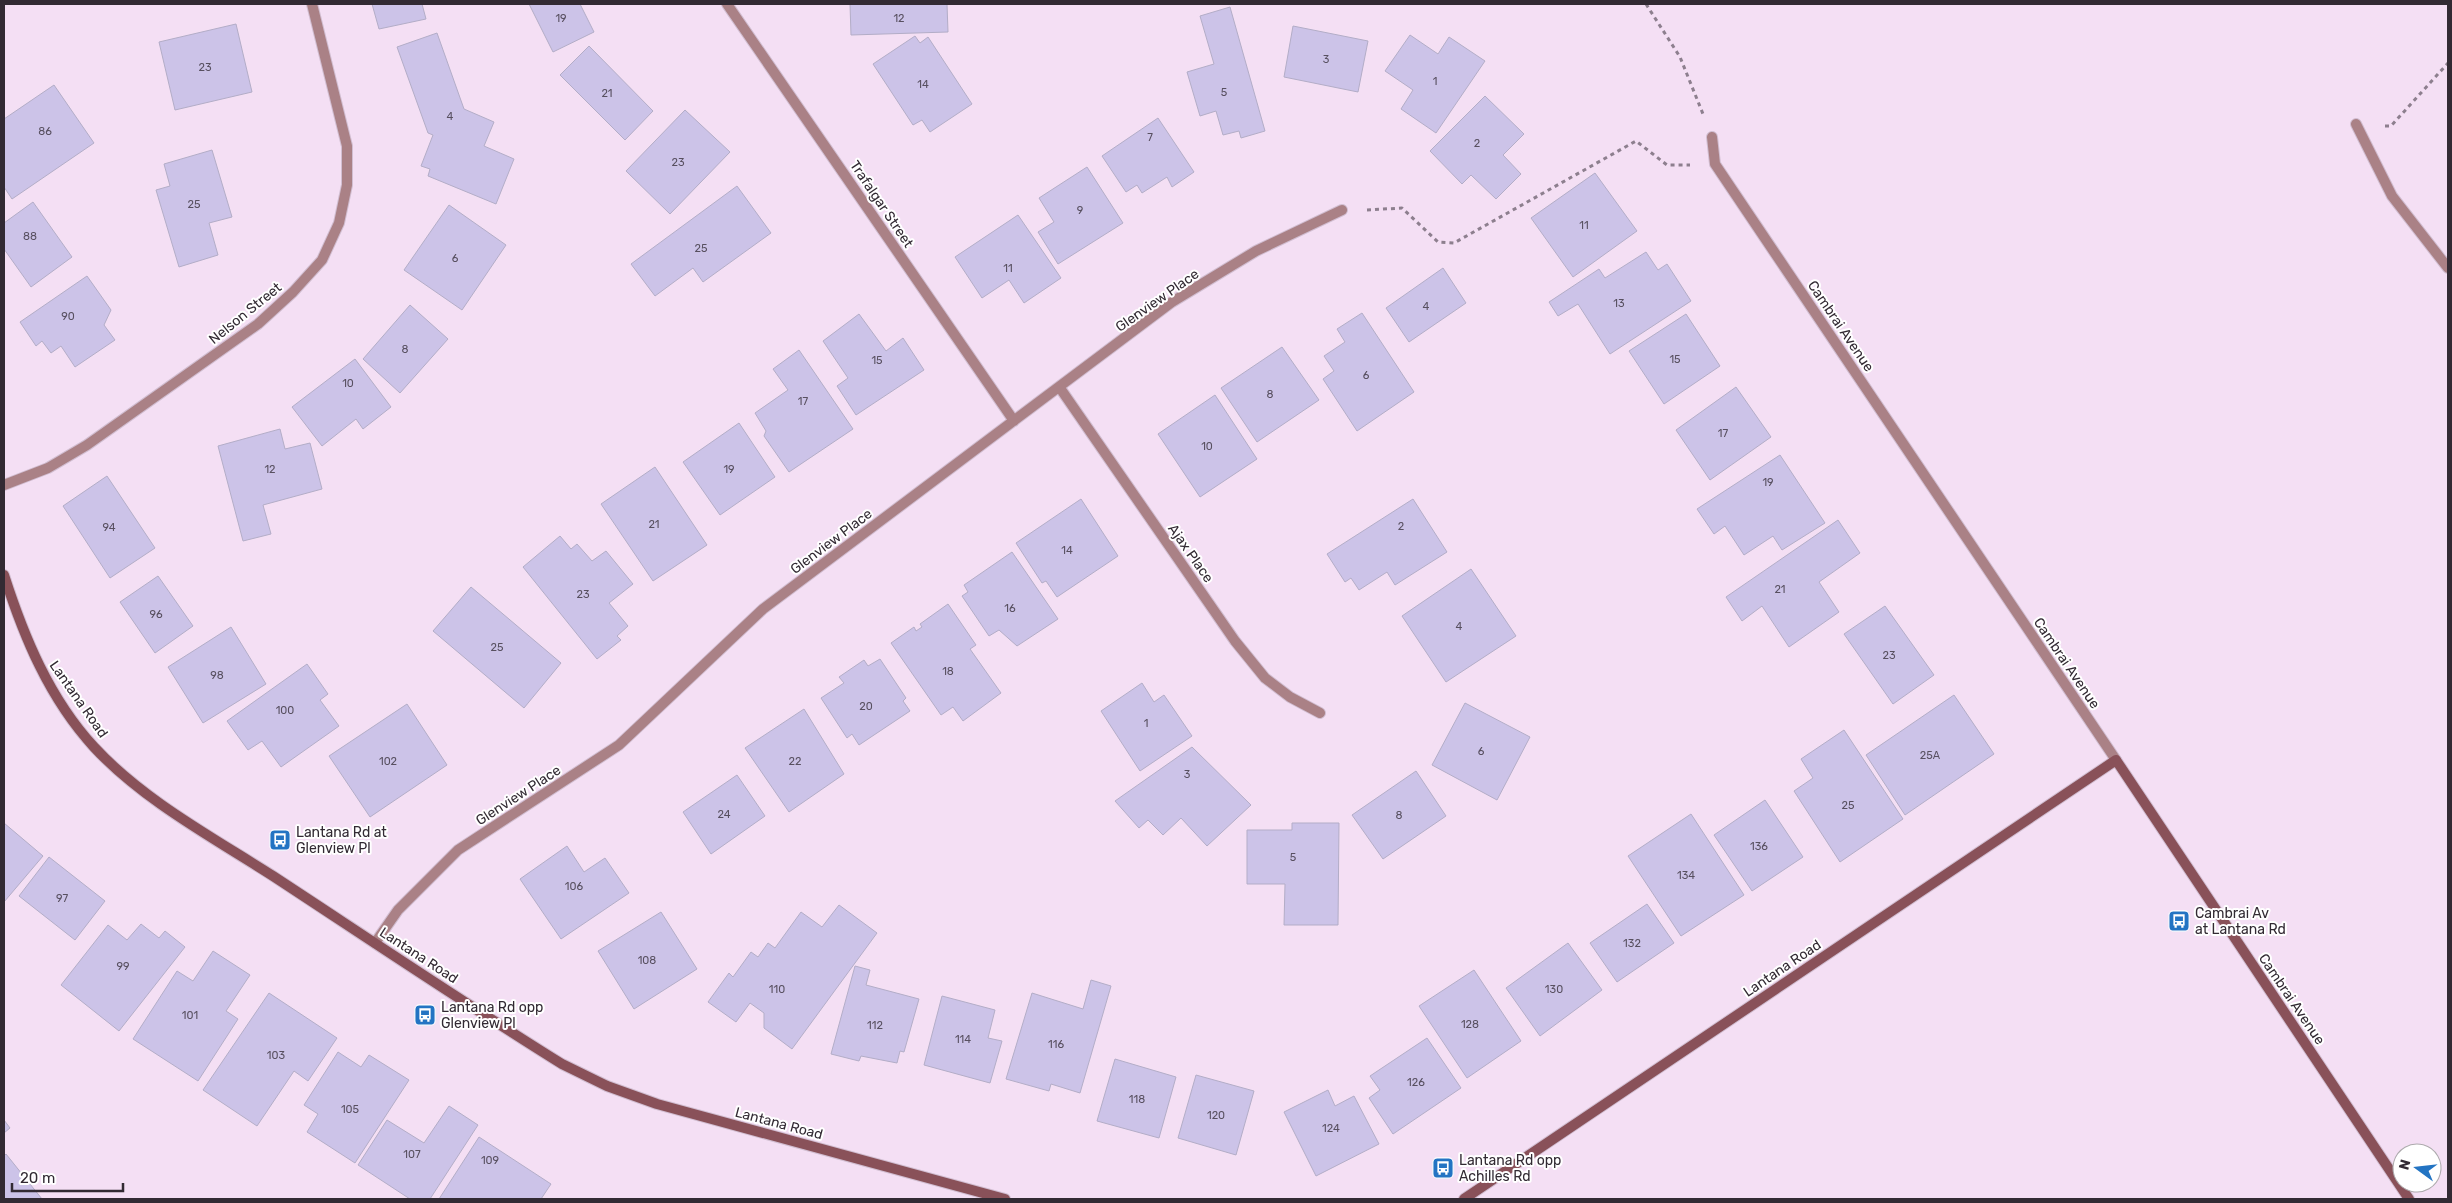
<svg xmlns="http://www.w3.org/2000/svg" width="2452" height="1203" viewBox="0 0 2452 1203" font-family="Rubik,sans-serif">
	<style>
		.building { fill: #ccc3e8; stroke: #b3adc7 }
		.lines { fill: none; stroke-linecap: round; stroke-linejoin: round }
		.street-casing { stroke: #d1bed1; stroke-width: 12 }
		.secondary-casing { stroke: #d1bed1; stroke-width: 12 }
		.path { stroke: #8d7f8e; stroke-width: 3; stroke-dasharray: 4 4; stroke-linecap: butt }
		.street { stroke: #aa8186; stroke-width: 10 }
		.secondary { stroke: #895159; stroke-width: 10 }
		.labels { text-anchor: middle; stroke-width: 4; stroke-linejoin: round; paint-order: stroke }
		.number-label { font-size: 11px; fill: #585060 }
		.street-label { font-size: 14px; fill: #322a33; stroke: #fff }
		.poi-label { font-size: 14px; fill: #322a33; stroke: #fff; text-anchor: start }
	</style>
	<rect width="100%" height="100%" fill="#f4dff4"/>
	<path class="building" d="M372 4H422L426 19 379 29Z
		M529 4H580L594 32 553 52Z
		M850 4H947L948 32 851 35Z
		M1230 7 1265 131 1241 138 1239 131 1223 135 1216 111 1200 116 1187 72 1214 64 1200 16Z
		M236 24 252 92 175 110 159 42Z
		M1293 26 1368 41 1358 92 1284 77Z
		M437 33 464 109 494 122 484 146 514 159 496 204 428 176 430 169 421 166 433 135 428 133 397 47Z
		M1410 35 1438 54 1449 37 1485 61 1436 133 1401 109 1413 90 1385 71Z
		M915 36 920 43 928 37 972 104 930 132 922 120 913 125 873 64Z
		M589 46 653 111 625 140 560 75Z
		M54 85 94 143 12 199 4 187V119Z
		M1485 96 1524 134 1503 155 1521 174 1496 199 1471 175 1462 184 1430 151Z
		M685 110 730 152 670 214 626 171Z
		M1158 118 1194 172 1172 187 1167 177 1142 193 1137 185 1126 192 1102 156Z
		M212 150 232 217 209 223 218 255 179 267 156 190 170 186 164 164Z
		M1087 167 1123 223 1058 264 1038 232 1054 222 1039 198Z
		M1595 173 1637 231 1573 277 1531 218Z
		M737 186 771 233 703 282 693 268 655 296 631 264Z
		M33 202 72 257 31 287 4 249V223Z
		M449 205 506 245 462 310 404 270Z
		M1018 215 1061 278 1024 303 1009 280 982 298 955 257Z
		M1646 252 1658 270 1667 264 1691 301 1610 354 1578 304 1558 316 1549 302 1599 269 1605 278Z
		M1443 268 1466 303 1409 342 1386 308Z
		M87 276 111 310 104 325 115 340 75 367 61 346 51 353 42 341 36 346 20 322Z
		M410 305 448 339 400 393 363 359Z
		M1362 313 1414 392 1357 431 1323 379 1334 371 1324 356 1345 342 1337 329Z
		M859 314 886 351 903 338 924 370 856 415 837 386 848 378 823 341Z
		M1686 314 1720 366 1664 404 1629 351Z
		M1282 347 1319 400 1257 442 1221 388Z
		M799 350 853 429 789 472 764 436 766 431 755 413 788 390 773 369Z
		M355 359 391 407 363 429 356 419 322 446 292 407Z
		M1736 387 1771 437 1710 480 1676 430Z
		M1215 395 1257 459 1200 497 1158 434Z
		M739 423 775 477 720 515 683 462Z
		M280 429 285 449 310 443 322 489 263 505 271 534 243 541 218 446Z
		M1780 455 1825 523 1782 550 1773 536 1744 555 1725 526 1714 534 1697 509Z
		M655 467 707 545 653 581 601 504Z
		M107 476 155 548 110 578 63 506Z
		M1081 499 1118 556 1057 597 1046 581 1042 583 1016 543Z
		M1413 499 1447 552 1395 585 1387 572 1359 590 1351 578 1345 582 1327 554Z
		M1838 520 1860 553 1819 582 1839 612 1789 647 1762 606 1742 621 1726 597Z
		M560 536 571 549 577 544 592 561 606 551 633 584 609 603 628 626 617 636 621 640 597 659 523 567Z
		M1012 552 1058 619 1017 646 999 630 989 636 962 596 968 592 964 585Z
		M1471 569 1516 636 1446 682 1402 616Z
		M158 576 193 626 155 653 120 602Z
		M471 587 561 663 524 708 433 631Z
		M948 604 976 645 970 649 1001 693 963 721 953 707 941 715 891 643 914 627 916 631 922 627 920 624Z
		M1885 606 1934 675 1893 704 1844 634Z
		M231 627 266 684 203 723 168 667Z
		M880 659 906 698 903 701 910 711 859 745 852 734 847 738 821 698 844 683 839 677 864 660 868 666Z
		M307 664 328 694 320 700 339 726 281 767 262 741 248 750 227 721Z
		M1142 683 1154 702 1164 695 1192 736 1140 771 1101 711Z
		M1954 695 1994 754 1905 815 1866 755Z
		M1465 703 1530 737 1497 800 1432 765Z
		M407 704 447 765 370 817 329 756Z
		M804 709 844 774 789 812 745 748Z
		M1844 730 1903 819 1840 862 1794 791 1813 778 1801 759Z
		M1192 747 1251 805 1207 846 1181 818 1163 835 1148 820 1139 828 1115 801Z
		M1416 771 1446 816 1383 859 1352 815Z
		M737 775 765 816 711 854 683 812Z
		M1765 800 1803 857 1752 891 1714 835Z
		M1691 814 1744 895 1681 936 1628 856Z
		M4 823 43 856 4 902Z
		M1292 823H1339L1338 925H1284L1285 884H1247V830H1292Z
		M567 846 584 872 605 858 629 893 561 939 520 879Z
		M49 857 105 901 75 940 19 896Z
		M1647 904 1674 943 1617 982 1590 943Z
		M839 905 877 933 792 1049 764 1028V1013L750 1003 736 1022 708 1002 729 973 733 977 751 952 758 957 768 943 775 948 801 912 822 927Z
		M661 912 697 969 634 1009 598 951Z
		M141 924 159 938 165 931 185 947 119 1031 61 985 108 925 127 940Z
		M1568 943 1602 990 1540 1036 1506 988Z
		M213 951 250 975 226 1011 238 1019 198 1081 133 1039 177 971 193 981Z
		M855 966 870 970 866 985 919 999 904 1052 900 1051 897 1063 861 1056 859 1061 831 1054Z
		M1474 970 1521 1041 1467 1078 1419 1006Z
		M1091 980 1111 986 1080 1093 1051 1084 1049 1091 1006 1079 1032 993 1083 1009Z
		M269 993 337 1038 308 1081 294 1071 257 1126 203 1090Z
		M942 996 995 1010 988 1038 1002 1041 990 1083 924 1065Z
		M1427 1038 1461 1088 1393 1134 1369 1098 1380 1090 1370 1076Z
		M338 1052 361 1067 369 1055 409 1080 355 1163 307 1132 318 1114 304 1105Z
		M1115 1059 1176 1077 1159 1138 1097 1121Z
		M1196 1075 1254 1091 1236 1155 1178 1138Z
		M1328 1090 1335 1106 1354 1096 1379 1144 1316 1176 1284 1112Z
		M449 1106 478 1125 430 1199H410L358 1165 387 1120 424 1143Z
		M4 1120 10 1128 4 1133Z
		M479 1137 551 1184 541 1199H439Z
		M6 1154 42 1199H4V1156Z"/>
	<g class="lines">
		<g class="street-casing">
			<path id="street" d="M727 4 1014 421
				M2356 124 2392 196 2448 268
				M1712 137 1715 164 2116 760
				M1060 388 1235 641 1265 678 1290 697 1320 713
				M4 485 48 468 87 445 258 324 293 292 322 260 339 223 347 185V146L312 4
				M375 943 398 910 458 850 619 745 763 609 1172 302 1256 251 1342 210"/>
		</g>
		<g class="secondary-casing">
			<path id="secondary" d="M4 575C24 637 49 698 94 747 143 800 212 837 273 876 369 939 464 1003 562 1064L607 1086 657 1104 1005 1199
				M1464 1199 2116 760 2409 1199"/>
		</g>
		<path class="path" d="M1646 4 1680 57 1703 114
			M2385 126H2391L2448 63
			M1367 210 1402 208 1438 242 1454 243 1636 141 1667 165H1690"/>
		<use href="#street" class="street"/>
		<use href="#secondary" class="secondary"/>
	</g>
	<defs>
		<g id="bus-square" transform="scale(1.125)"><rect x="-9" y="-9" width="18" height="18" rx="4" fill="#2374c3" stroke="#fff"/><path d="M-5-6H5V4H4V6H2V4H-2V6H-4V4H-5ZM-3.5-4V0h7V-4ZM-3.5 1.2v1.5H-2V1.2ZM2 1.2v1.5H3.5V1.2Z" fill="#fff"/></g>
	</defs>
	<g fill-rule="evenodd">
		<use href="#bus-square" x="280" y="840"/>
		<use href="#bus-square" x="2179" y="921"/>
		<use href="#bus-square" x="425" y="1015"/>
		<use href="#bus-square" x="1443" y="1168"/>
	</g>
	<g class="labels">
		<g class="number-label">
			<text x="561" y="22">19</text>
			<text x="899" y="22">12</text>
			<text x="1326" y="63">3</text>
			<text x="205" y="71">23</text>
			<text x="1435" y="85">1</text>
			<text x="923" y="88">14</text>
			<text x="1224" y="96">5</text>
			<text x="607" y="97">21</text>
			<text x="450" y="120">4</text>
			<text x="45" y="135">86</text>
			<text x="1150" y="141">7</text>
			<text x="1477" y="147">2</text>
			<text x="678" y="166">23</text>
			<text x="194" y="208">25</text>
			<text x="1080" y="214">9</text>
			<text x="1584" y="229">11</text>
			<text x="30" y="240">88</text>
			<text x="701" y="252">25</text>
			<text x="455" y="262">6</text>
			<text x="1008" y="272">11</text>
			<text x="1619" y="307">13</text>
			<text x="1426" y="310">4</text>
			<text x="68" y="320">90</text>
			<text x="405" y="353">8</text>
			<text x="1675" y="363">15</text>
			<text x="877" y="364">15</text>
			<text x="1366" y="379">6</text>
			<text x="348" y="387">10</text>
			<text x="1270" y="398">8</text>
			<text x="803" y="405">17</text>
			<text x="1723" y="437">17</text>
			<text x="1207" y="450">10</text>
			<text x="270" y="473">12</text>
			<text x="729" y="473">19</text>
			<text x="1768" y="486">19</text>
			<text x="654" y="528">21</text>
			<text x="1401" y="530">2</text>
			<text x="109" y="531">94</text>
			<text x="1067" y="554">14</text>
			<text x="1780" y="593">21</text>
			<text x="583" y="598">23</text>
			<text x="1010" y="612">16</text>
			<text x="156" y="618">96</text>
			<text x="1459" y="630">4</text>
			<text x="497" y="651">25</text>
			<text x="1889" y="659">23</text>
			<text x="948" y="675">18</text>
			<text x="217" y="679">98</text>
			<text x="866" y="710">20</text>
			<text x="285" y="714">100</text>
			<text x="1146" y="727">1</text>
			<text x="1481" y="755">6</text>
			<text x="1930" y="759">25A</text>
			<text x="388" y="765">102</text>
			<text x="795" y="765">22</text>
			<text x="1187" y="778">3</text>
			<text x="1848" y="809">25</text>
			<text x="724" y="818">24</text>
			<text x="1399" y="819">8</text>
			<text x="1759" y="850">136</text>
			<text x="1293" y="861">5</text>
			<text x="1686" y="879">134</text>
			<text x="574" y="890">106</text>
			<text x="62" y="902">97</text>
			<text x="1632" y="947">132</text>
			<text x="647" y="964">108</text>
			<text x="123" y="970">99</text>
			<text x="777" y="993">110</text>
			<text x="1554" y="993">130</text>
			<text x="190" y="1019">101</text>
			<text x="1470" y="1028">128</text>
			<text x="875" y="1029">112</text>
			<text x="963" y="1043">114</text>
			<text x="1056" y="1048">116</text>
			<text x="276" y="1059">103</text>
			<text x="1416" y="1086">126</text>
			<text x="1137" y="1103">118</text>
			<text x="350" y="1113">105</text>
			<text x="1216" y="1119">120</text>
			<text x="1331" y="1132">124</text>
			<text x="412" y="1158">107</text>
			<text x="490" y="1164">109</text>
		</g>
		<g class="street-label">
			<text transform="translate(882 204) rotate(56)" y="5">Trafalgar Street</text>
			<text transform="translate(1157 300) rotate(-35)" y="5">Glenview Place</text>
			<text transform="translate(245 313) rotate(-39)" y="5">Nelson Street</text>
			<text transform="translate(1841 326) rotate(56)" y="5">Cambrai Avenue</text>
			<text transform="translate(831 541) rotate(-37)" y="5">Glenview Place</text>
			<text transform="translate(1191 553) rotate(55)" y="5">Ajax Place</text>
			<text transform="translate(2067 663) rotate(56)" y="5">Cambrai Avenue</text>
			<text transform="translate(79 699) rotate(55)" y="5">Lantana Road</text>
			<text transform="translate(518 795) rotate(-33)" y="5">Glenview Place</text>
			<text transform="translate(419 955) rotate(33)" y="5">Lantana Road</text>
			<text transform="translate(1782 968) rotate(-34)" y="5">Lantana Road</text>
			<text transform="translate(2292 999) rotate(56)" y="5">Cambrai Avenue</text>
			<text transform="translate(779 1123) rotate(15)" y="5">Lantana Road</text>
		</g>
		<g class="poi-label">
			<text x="296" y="837">Lantana Rd at<tspan x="296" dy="16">Glenview Pl</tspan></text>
			<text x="2195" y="918">Cambrai Av<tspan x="2195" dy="16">at Lantana Rd</tspan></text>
			<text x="441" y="1012">Lantana Rd opp<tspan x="441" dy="16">Glenview Pl</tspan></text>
			<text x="1459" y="1165">Lantana Rd opp<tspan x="1459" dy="16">Achilles Rd</tspan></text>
		</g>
	</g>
	<rect width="2452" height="1203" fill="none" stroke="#322a33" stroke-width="10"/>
	<g transform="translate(2417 1168) rotate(285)"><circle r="24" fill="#ffffff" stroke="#adaaad"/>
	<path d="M0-4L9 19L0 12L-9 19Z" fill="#2374c3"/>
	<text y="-8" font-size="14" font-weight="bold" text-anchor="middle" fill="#322a33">N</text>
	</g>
	<path d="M12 1183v8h111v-8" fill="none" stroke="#322a33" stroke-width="2.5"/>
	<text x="20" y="1183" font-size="15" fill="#322a33" stroke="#ffffff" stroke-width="4" paint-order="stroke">20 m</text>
</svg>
